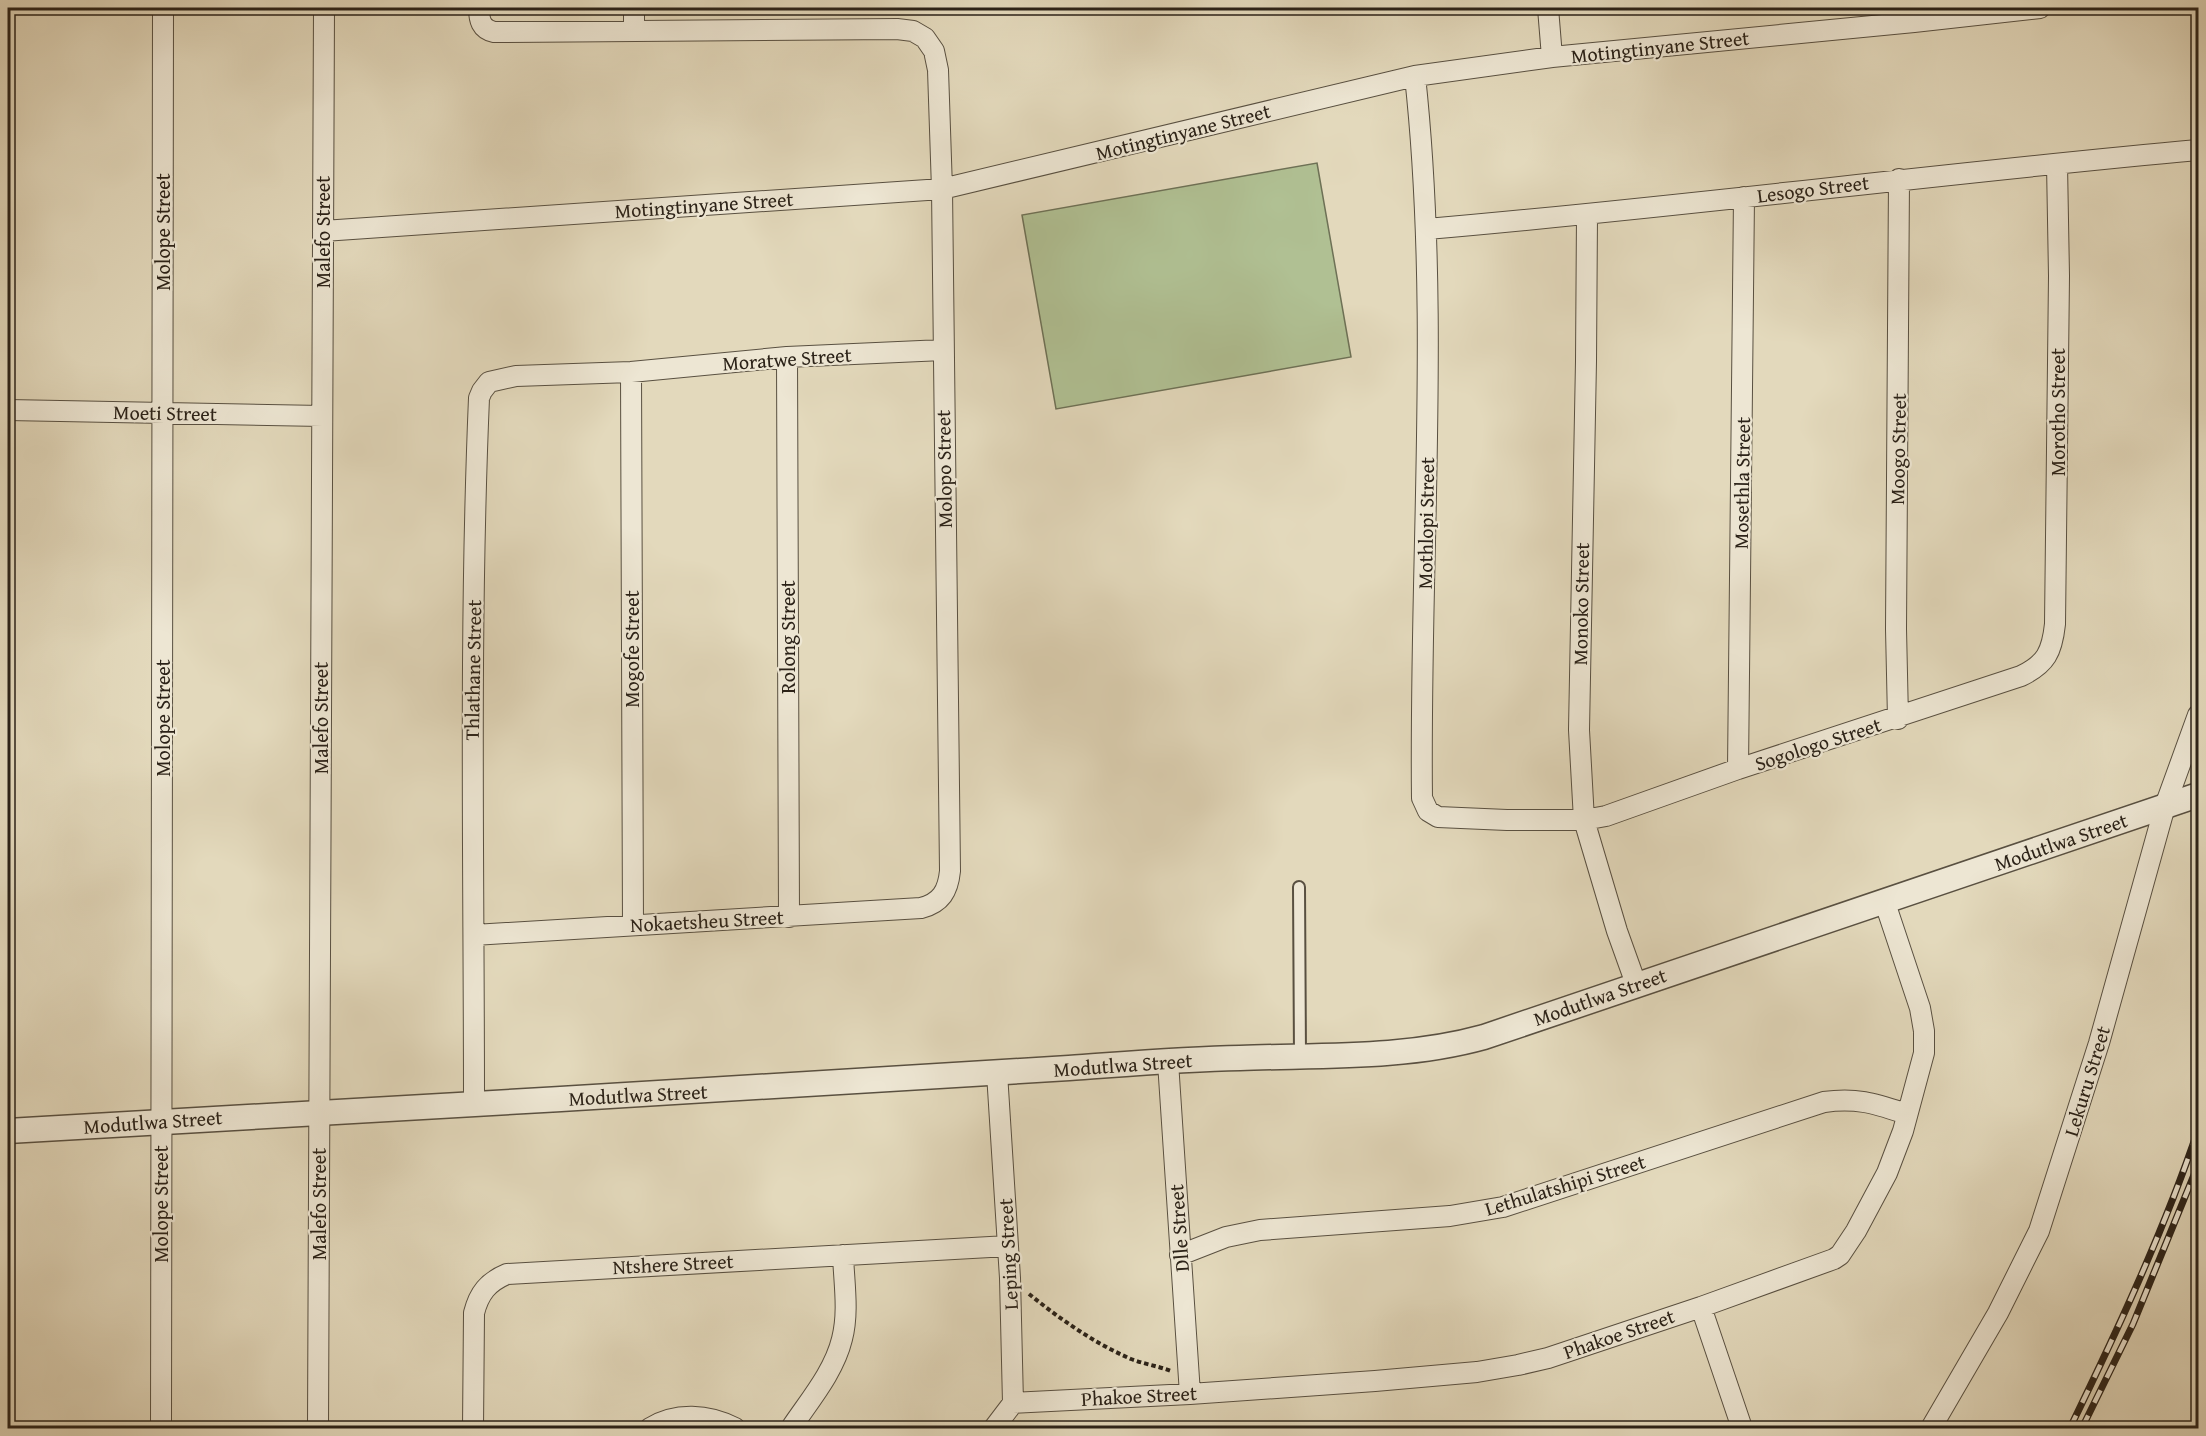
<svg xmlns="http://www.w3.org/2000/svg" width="2206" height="1436" viewBox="0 0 2206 1436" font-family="'Gentium Book Plus',serif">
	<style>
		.green { fill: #b0c093; stroke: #6e7156; stroke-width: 1.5 }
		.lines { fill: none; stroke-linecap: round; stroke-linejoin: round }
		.service-casing { stroke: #595041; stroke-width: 14 }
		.minor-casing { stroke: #595041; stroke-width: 22 }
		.tertiary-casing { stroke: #595041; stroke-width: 27 }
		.path { stroke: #2b2218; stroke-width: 4; stroke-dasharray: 4.5 3; stroke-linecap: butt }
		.service { stroke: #ede6d3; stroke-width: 10 }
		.minor { stroke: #ede6d3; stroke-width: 20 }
		.tertiary { stroke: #ede6d3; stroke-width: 24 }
		.rail-casing { stroke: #2b2218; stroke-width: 7 }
		.rail { stroke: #ede6d3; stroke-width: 4.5; stroke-dasharray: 14; stroke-linecap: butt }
		.labels { text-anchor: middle; stroke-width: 4.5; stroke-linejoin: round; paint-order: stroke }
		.street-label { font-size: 20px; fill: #2b2218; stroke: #ede6d3 }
	</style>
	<rect width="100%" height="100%" fill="#e3d9bc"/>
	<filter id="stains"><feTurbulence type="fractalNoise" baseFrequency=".00333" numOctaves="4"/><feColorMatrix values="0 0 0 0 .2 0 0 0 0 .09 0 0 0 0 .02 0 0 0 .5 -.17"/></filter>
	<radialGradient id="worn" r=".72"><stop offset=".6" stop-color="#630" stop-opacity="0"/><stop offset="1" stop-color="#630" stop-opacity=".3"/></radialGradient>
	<path class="green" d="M1317 163 1351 357 1056 409 1022 215Z"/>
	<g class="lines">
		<g class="service-casing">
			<path id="service" d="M1299 887 1300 1056"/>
		</g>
		<g class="minor-casing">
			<path id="minor" d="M634 8V30
				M1548 8 1552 57
				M1415 76C1441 316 1419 558 1422 798L1428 811 1438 817 1507 820H1584L1606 816 1738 769 2021 676C2046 664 2052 652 2055 624L2059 276 2057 164
				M1587 215 1586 361 1579 730 1584 820 1617 931 1636 984
				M1427 229C1685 207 1941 173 2198 150
				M323 231 942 189 1415 76 1552 57 1914 22 2040 8
				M787 357 789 917
				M631 372 633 925
				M8 410 322 416
				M1898 719 1896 629 1899 179
				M1738 769 1744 197
				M474 935 921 908C941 903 948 891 950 871L942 189 938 70 934 51 925 38 913 31 897 29 494 32C481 29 479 20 479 8
				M1168 1062 1190 1394
				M474 1104C474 869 469 633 479 398L482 391 489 382 516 376 631 372 787 357 943 350
				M1180 1255 1226 1237 1260 1230 1450 1216 1503 1207 1824 1102C1857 1097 1876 1104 1907 1114
				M1701 1307 1742 1428
				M1013 1403 1190 1394 1375 1381 1477 1372 1518 1365 1548 1358 1701 1307 1834 1259 1840 1255 1856 1231 1887 1173 1903 1131 1924 1053V1031L1920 1008 1885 903
				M161 1428 163 8
				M318 1428 324 8
				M473 1428 474 1313C479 1293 488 1282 507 1274L1008 1246
				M650 1428C676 1412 708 1414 735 1428
				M791 1428C809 1401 834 1372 842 1339 849 1312 844 1283 843 1255
				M994 1428 1013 1403 1010 1278 997 1073
				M1931 1428 1998 1313 2039 1231 2099 1043 2165 806 2198 715"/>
		</g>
		<g class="tertiary-casing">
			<path id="tertiary" d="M8 1131C361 1109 716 1092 1069 1068 1126 1064 1183 1059 1240 1058 1321 1055 1405 1059 1484 1037L2198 795"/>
		</g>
		<path class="path" d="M1029 1294C1060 1319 1094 1343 1131 1359 1144 1364 1158 1366 1171 1371"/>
		<use href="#service" class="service"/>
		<use href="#minor" class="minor"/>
		<use href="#tertiary" class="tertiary"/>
		<g class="rail-casing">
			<path id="rail" d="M2070 1428C2117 1331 2163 1233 2198 1130
				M2082 1428 2133 1324 2198 1165"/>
		</g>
		<use href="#rail" class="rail"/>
	</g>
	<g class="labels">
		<g class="street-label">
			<text transform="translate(1660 47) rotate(-6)" y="7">Motingtinyane Street</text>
			<text transform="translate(1183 132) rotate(-14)" y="7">Motingtinyane Street</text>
			<text transform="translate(1813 189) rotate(-7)" y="7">Lesogo Street</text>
			<text transform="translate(704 205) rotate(-4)" y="7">Motingtinyane Street</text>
			<text transform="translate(163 232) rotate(-90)" y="7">Molope Street</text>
			<text transform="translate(323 232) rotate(-90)" y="7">Malefo Street</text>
			<text transform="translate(787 359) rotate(-4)" y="7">Moratwe Street</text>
			<text transform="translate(2058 412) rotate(-90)" y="7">Morotho Street</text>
			<text transform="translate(165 413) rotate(1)" y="7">Moeti Street</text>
			<text transform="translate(1898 449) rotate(-89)" y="7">Moogo Street</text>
			<text transform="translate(944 469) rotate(-91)" y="7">Molopo Street</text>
			<text transform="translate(1742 483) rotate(-89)" y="7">Mosethla Street</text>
			<text transform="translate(1426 523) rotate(-89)" y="7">Mothlopi Street</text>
			<text transform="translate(1581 604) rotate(-89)" y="7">Monoko Street</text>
			<text transform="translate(788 637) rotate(-90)" y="7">Rolong Street</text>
			<text transform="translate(632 649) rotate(-90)" y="7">Mogofe Street</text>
			<text transform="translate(473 670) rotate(-89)" y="7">Thlathane Street</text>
			<text transform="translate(163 718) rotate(-90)" y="7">Molope Street</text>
			<text transform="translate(321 718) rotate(-90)" y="7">Malefo Street</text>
			<text transform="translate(1818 744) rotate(-18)" y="7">Sogologo Street</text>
			<text transform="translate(2061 842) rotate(-19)" y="7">Modutlwa Street</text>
			<text transform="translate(707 921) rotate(-3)" y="7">Nokaetsheu Street</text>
			<text transform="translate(1600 997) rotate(-19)" y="7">Modutlwa Street</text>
			<text transform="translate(1123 1065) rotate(-4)" y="7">Modutlwa Street</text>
			<text transform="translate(2087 1081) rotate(-73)" y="7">Lekuru Street</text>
			<text transform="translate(638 1095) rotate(-3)" y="7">Modutlwa Street</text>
			<text transform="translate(153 1122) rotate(-4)" y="7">Modutlwa Street</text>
			<text transform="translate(1565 1185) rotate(-17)" y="7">Lethulatshipi Street</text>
			<text transform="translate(161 1204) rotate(-90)" y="7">Molope Street</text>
			<text transform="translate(319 1204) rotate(-90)" y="7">Malefo Street</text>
			<text transform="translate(1179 1228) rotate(-94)" y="7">Dlle Street</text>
			<text transform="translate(1008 1254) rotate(-93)" y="7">Leping Street</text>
			<text transform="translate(673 1264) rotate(-3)" y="7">Ntshere Street</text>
			<text transform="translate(1619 1334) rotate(-19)" y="7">Phakoe Street</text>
			<text transform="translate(1139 1396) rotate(-3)" y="7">Phakoe Street</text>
		</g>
	</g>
	<rect width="2206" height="1436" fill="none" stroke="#e3d9bc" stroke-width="30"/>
	<rect x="9" y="9" width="2188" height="1418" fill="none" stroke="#2b2218" stroke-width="3"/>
	<rect x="15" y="15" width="2176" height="1406" fill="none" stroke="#2b2218" stroke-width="1.5"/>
	<rect width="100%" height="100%" filter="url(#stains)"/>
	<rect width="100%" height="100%" fill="url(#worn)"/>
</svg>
